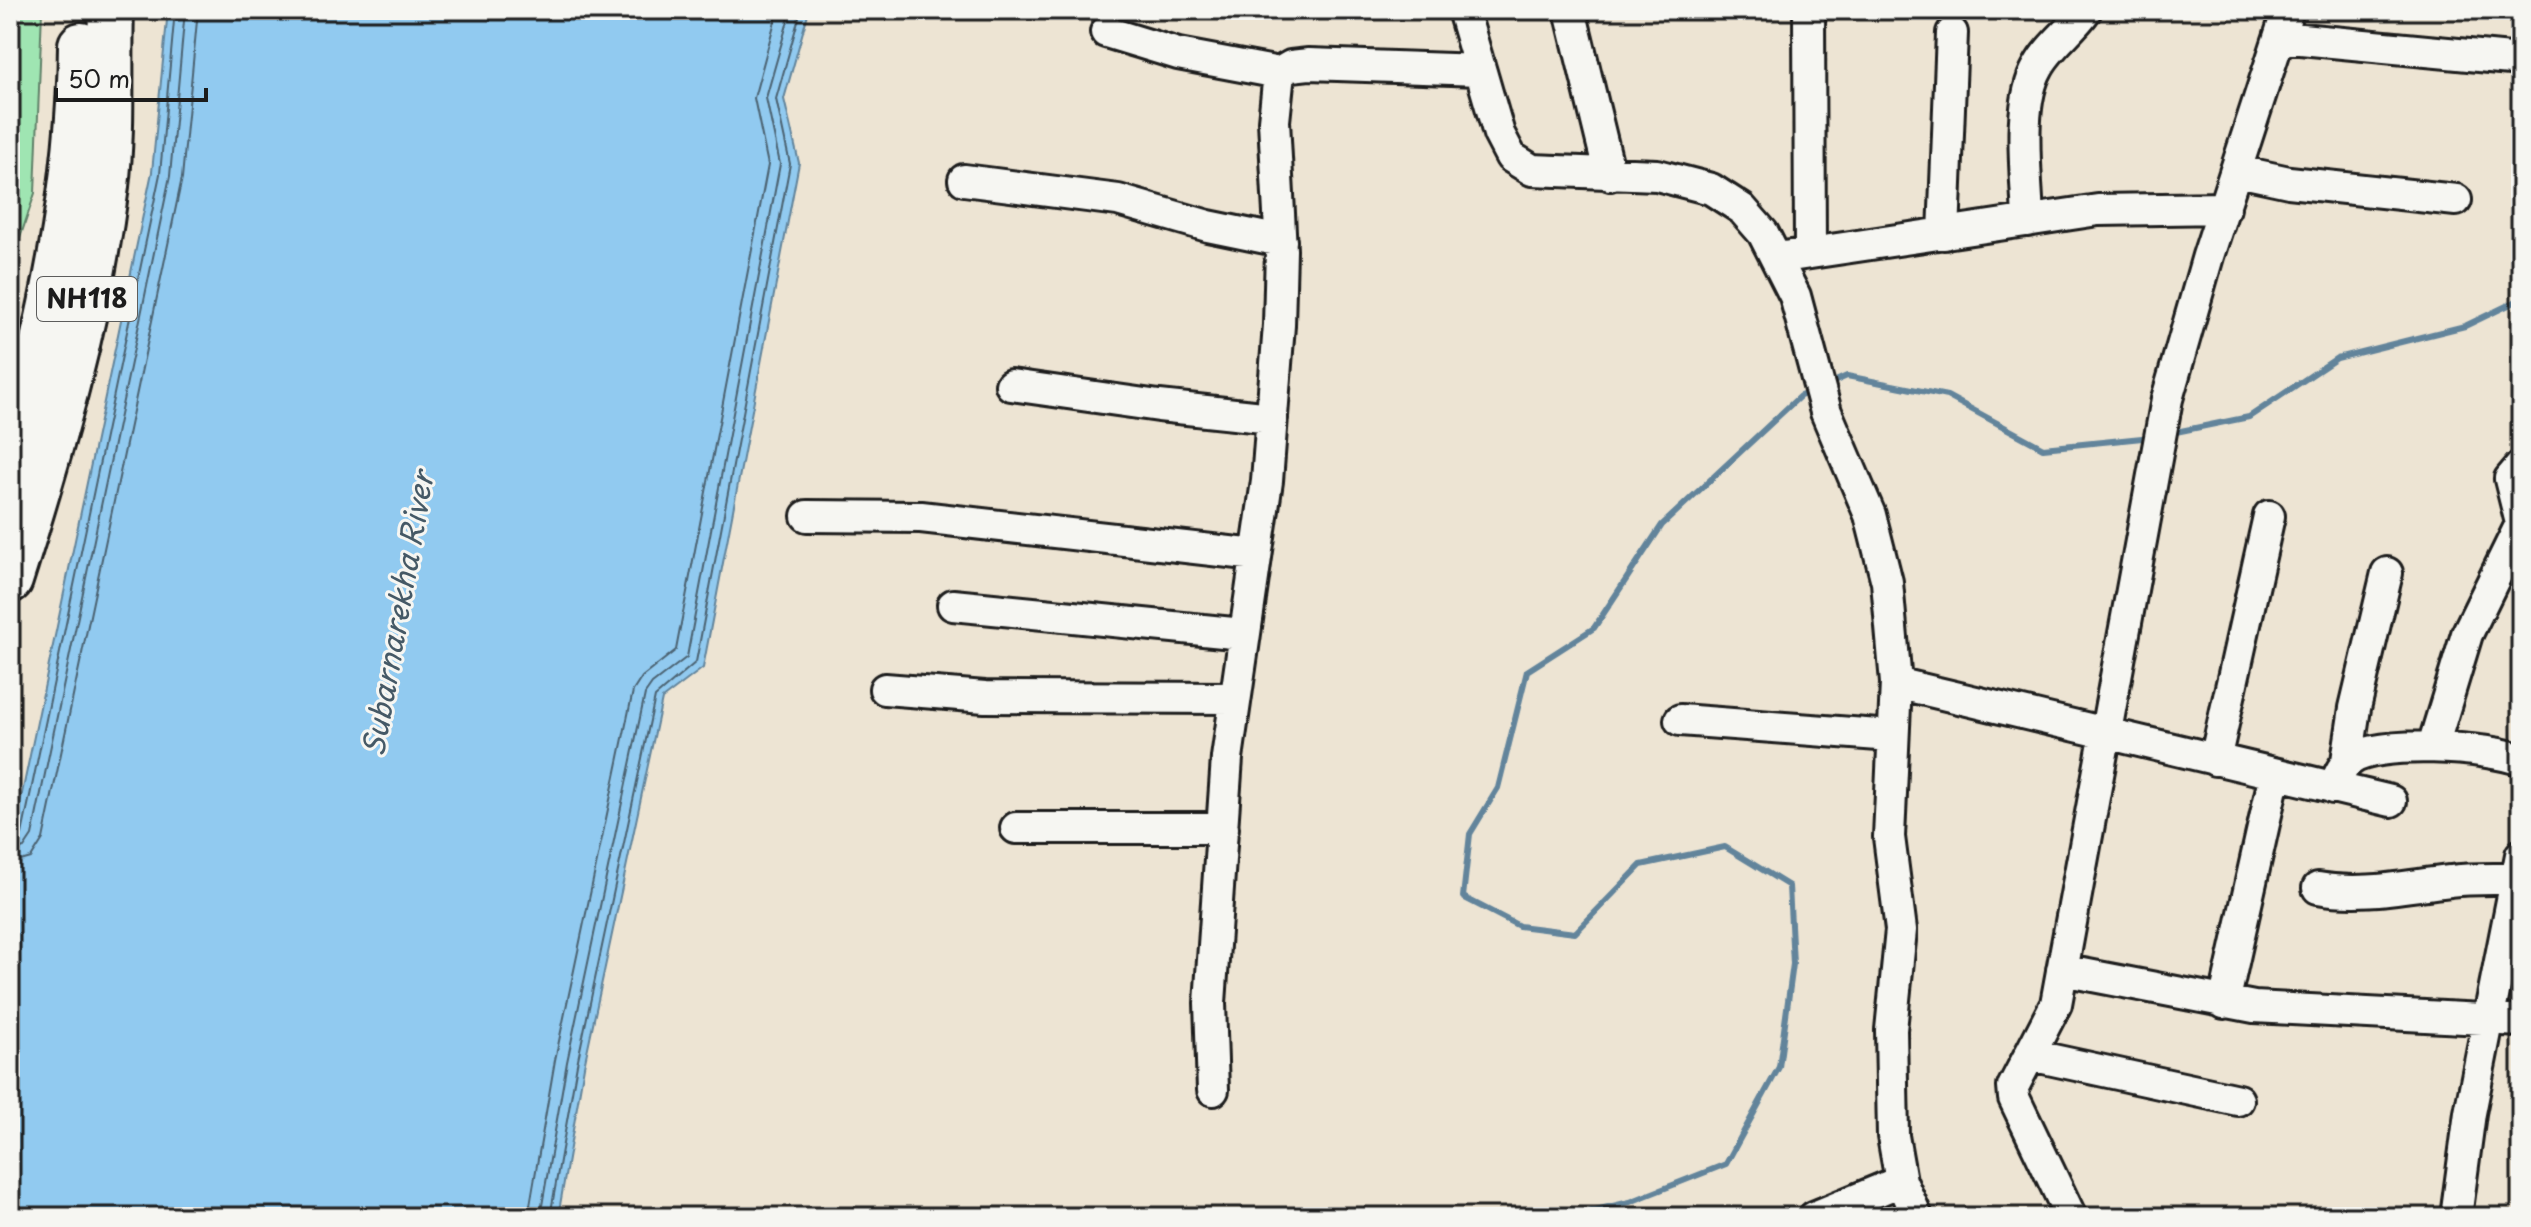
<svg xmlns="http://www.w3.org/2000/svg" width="2531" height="1227" viewBox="0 0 2531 1227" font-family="'Playpen Sans',sans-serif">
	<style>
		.green { fill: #9fe5b2; stroke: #5e8067; stroke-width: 2 }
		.water { fill: #91caf0; stroke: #62849b; stroke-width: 2 }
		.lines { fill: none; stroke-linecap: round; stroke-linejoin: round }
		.shore { stroke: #4b6271; stroke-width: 2 }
		.stream { stroke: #62849b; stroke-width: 6 }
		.minor-casing { stroke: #1c1c1c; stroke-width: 36 }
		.highway-casing { stroke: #1c1c1c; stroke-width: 50 }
		.minor { stroke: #f6f6f2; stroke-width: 30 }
		.highway { stroke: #f6f6f2; stroke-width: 44 }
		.labels { text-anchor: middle; stroke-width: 6; stroke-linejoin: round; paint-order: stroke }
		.shield { fill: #f6f6f2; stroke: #5d5d5c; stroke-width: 2 }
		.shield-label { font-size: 26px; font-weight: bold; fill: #1c1c1c }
		.water-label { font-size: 30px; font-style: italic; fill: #455966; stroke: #f6f6f2 }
	</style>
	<rect width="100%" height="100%" fill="#ede4d3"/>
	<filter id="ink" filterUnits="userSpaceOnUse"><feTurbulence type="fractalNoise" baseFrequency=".0125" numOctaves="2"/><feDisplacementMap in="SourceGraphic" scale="16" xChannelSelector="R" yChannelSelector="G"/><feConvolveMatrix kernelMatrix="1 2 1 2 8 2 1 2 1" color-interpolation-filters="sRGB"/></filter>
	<g filter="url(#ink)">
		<path class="green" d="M10 10H42L35 193 10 268Z"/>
		<path class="water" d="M168 10H809L784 99 799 163 703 668 662 699 584 1066 558 1217H10V851L152 172Z"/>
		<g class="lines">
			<path class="shore" d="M10 842 18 840 22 834 160 174 175 10
				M10 852 24 848 32 836 170 176 185 10
				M10 864 31 858 43 839 182 178 198 10
				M528 1217 555 1060 633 691 642 677 676 650 768 165 754 98 778 10
				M540 1217 567 1062 645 694 652 684 687 657 780 164 766 98 791 10
				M550 1217 577 1064 655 697 696 662 790 164 776 99 801 10"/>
			<path class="stream" d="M1829 384 1847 376 1947 396 2043 448 2152 437
				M2171 433 2249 417 2337 358 2465 326 2521 299
				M1565 1217 1630 1202 1726 1164 1779 1067 1793 964 1789 886 1725 847 1641 865 1575 933 1519 926 1463 897 1470 834 1498 788 1527 671 1594 628 1662 525 1800 396 1811 392"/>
			<g class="minor-casing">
				<path id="minor" d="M1463 10 1499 134 1511 157 1532 170 1657 175 1711 189 1742 209 1763 233 1795 296 1826 412 1870 515 1887 582 1896 683 1889 837 1901 930 1891 1030 1893 1136 1901 1181 1917 1217
					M1570 10 1610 175
					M1809 10 1810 252
					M1106 32 1178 54 1279 73
					M2280 37 2521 60
					M2238 171 2289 182 2456 200
					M964 180 1118 200 1208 226 1281 241
					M2028 221C2027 177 2016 105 2038 67 2049 46 2072 30 2086 10
					M1944 234 1952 33
					M1777 258 2098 210 2225 208
					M1011 385 1159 406 1272 418
					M2521 466 2510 479 2521 523
					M807 516 921 517 1256 555
					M953 605 1243 634
					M1896 683 2391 801
					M885 689 985 697 1234 698
					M1680 720 1892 736
					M2433 746 2467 634 2521 524
					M2215 760 2269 516
					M2347 761 2355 708 2387 573
					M2333 788C2337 780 2342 766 2349 761 2375 739 2490 747 2521 760
					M1016 828H1223
					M2318 888C2364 896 2404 886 2450 881 2471 878 2493 879 2514 879
					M2062 970 2254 1007 2521 1021
					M2224 1003 2275 774
					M2030 1055 2238 1100
					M1213 1090 1210 1003 1227 758 1267 481 1279 325 1281 250 1274 121 1279 73 1291 66 1309 64 1480 70
					M1814 1217 1901 1181
					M2071 1217 2014 1098 2013 1087 2056 1004 2167 399 2208 256 2288 10
					M2456 1217 2470 1113 2521 855"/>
			</g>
			<g class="highway-casing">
				<path id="highway" d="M10 467C50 329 80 188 81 45
					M10 580C51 450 89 321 106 186 113 128 109 68 111 10"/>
			</g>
			<use href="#minor" class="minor"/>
			<use href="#highway" class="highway"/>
		</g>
	</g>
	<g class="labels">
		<rect class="shield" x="37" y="277" width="100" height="44" rx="6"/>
		<g class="shield-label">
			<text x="87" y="308">NH118</text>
		</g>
		<g class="water-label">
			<text transform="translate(399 614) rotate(-80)" y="10">Subarnarekha River</text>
		</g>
	</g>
	<rect width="2531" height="1227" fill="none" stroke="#f6f6f2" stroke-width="40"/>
	<rect x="20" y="20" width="2491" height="1187" fill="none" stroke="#1c1c1c" stroke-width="3" filter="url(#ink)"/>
	<path d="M56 88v12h150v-12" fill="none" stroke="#1c1c1c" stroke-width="4"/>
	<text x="68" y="88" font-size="24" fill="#1c1c1c" stroke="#f6f6f2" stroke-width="6" paint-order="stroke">50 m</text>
</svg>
